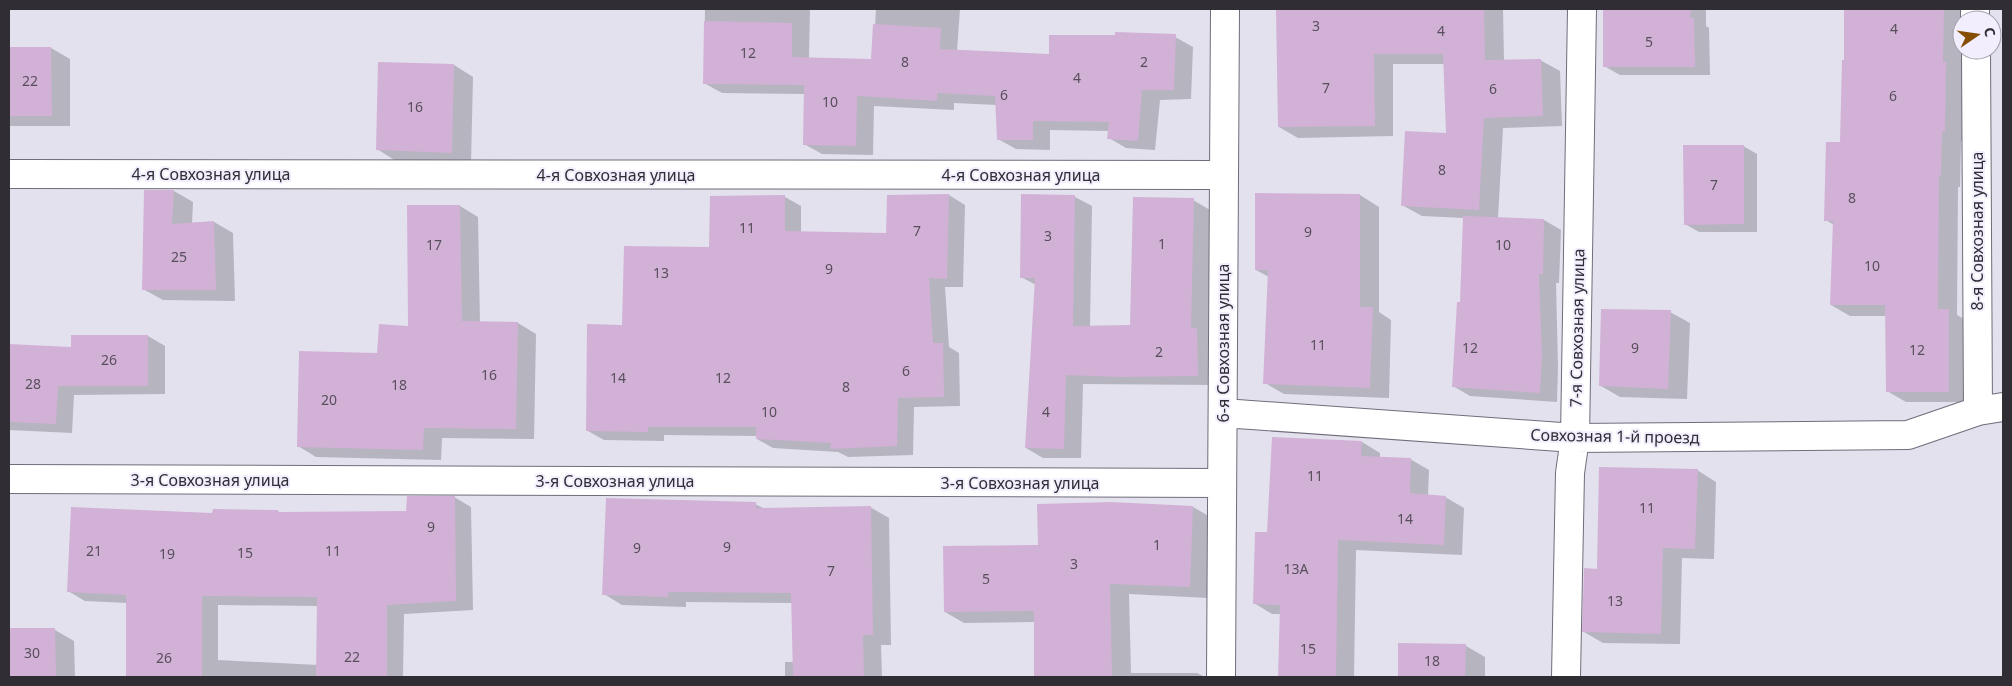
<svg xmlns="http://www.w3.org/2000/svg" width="2012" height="686" viewBox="0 0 2012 686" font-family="'Noto Sans',sans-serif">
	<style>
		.shadow { fill: #0003; fill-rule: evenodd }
		.building { fill: #d2b1d6 }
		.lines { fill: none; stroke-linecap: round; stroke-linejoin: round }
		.minor-casing { stroke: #706d7a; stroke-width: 30 }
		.minor { stroke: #fff; stroke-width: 28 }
		.labels { text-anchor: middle; stroke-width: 4; stroke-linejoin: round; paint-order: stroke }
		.number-label { font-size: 14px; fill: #584f5c }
		.street-label { font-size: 16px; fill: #302e34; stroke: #f2eefd }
	</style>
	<rect width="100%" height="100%" fill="#e4e1ef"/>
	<path class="shadow" d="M705 9H810L809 58 873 61 876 9H960L957 51 1050 56 1175 37 1193 47 1191 99 1160 100 1155 150 1126 148 1109 138V131L1050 130V150L1016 149 998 139 997 105 954 103V110L874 106 873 155 822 154 804 144 805 94 722 93 704 83Z
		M1277 9H1503L1504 61 1540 60 1560 71 1562 126 1503 128 1498 218 1544 220 1561 230 1559 283H1556L1558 366 1557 402 1470 396 1453 386 1462 303 1464 218 1422 216 1402 205 1447 134 1445 64H1393V136L1298 138 1279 127Z
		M1604 9H1706V26L1709 28 1710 75H1620L1604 66Z
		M1845 9H1963L1962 73 1965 75 1964 141H1961L1960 187H1958L1957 315 1968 321V402H1906L1887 391 1886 316H1850L1831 305 1834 225 1826 220 1841 143 1845 62Z
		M9 48H51L70 59V126H9Z
		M454 65 473 77 471 163 396 161 377 149Z
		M1743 146 1757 154V232H1699L1685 224Z
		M146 191H174L193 202 192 224 214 222 233 233 235 301 163 300 143 289Z
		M949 195 965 205 963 287H945L949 347 959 353 960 406 914 407 913 455 848 457 838 452 773 448 757 439V436L664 435V441L604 440 588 431 624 326 710 249 785 197 801 206V233L887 234Z
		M1256 195H1360L1379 207V312L1391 320 1389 398 1284 394 1265 383 1269 277 1256 270Z
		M1023 196 1075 197 1092 206 1090 327 1132 326 1193 200 1210 210 1208 335 1214 339V385L1083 384 1081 458H1043L1026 448 1036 285 1021 277Z
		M460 206 478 217 480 323H518L536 334 534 439 442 438 441 460 316 457 298 446 378 354 409 327Z
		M1670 312 1690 323 1687 399 1620 397 1601 386Z
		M148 336 165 346V394L74 395 72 433 9 430V345L72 348Z
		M1362 442 1380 453V458L1410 459 1429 470 1428 496 1445 497 1464 508 1462 555 1356 550 1354 677H1279L1281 614H1272L1254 603 1268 533Z
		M1697 470 1716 482 1714 559 1682 558 1680 644 1603 643 1584 632 1598 570Z
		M454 497 471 507 473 610 404 614 403 677H128V603L85 601 68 591 214 515 278 511 282 514 408 512ZM218 605 318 606V665L218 660Z
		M755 504 765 509 870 507 889 518 891 645H881L882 677H785V662H794L793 603 686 602V607L622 605 604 594Z
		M1193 507 1212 518 1209 598 1129 594 1131 673H1197L1205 677H1035V622L964 623 945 612 1039 546Z
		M9 630H55L74 641 75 677H9Z
		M1400 644 1466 646 1485 657V677H1399Z
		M555 676 597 677H555Z"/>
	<path class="building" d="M1276 9H1484L1485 60 1541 59 1543 116 1484 118 1479 210 1401 206 1405 131 1446 133 1443 54H1374L1375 126 1278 127Z
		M1603 9H1691L1690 18H1694L1695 67H1603Z
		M1844 9H1944L1943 62H1946L1945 131H1942L1941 176H1939L1938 309H1949V392H1886L1885 305H1830L1833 221H1824L1826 142H1840L1842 60H1844Z
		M704 21 792 23V57L871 59 873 24 941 28 940 49 1049 54V35H1115V32L1176 34 1174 90H1142L1138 141 1107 139 1109 122 1033 121V140H997L995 96 937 93V101L857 96 856 146 803 145 804 85 703 84Z
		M9 47H51L52 116H9Z
		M378 62 454 64 452 153 376 150Z
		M1683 145H1744V224L1684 225Z
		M144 190H174L172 224 214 221 216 290H142Z
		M1255 193 1360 194V307H1373L1370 388 1263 384 1268 270H1255Z
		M949 194 947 279 929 278 933 343H943L944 397 898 398 897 446 830 449 831 443 756 439V427H648V432L586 431 587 324 622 325 624 246 709 247 710 196 785 195V231L886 233 887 195Z
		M1021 194 1075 195 1073 326 1130 325 1133 197 1194 198 1191 328H1197L1198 376 1121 377 1066 375 1064 449 1025 448 1035 278H1020Z
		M407 205H460L462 321 518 322 516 429 424 428 423 450 297 447 299 351 377 353 379 324 408 326Z
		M1463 216 1544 219 1543 274H1539L1542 356 1540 393 1452 387 1457 302H1460Z
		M1601 309 1671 310 1668 389 1599 386Z
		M71 335H148V386H58L56 424 9 422V344L71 347Z
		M1272 437 1362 441 1361 456 1411 458 1410 493 1446 496 1444 545 1338 540 1336 677H1278L1280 605 1253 604 1255 532H1267Z
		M1599 467 1698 469 1695 549 1663 548 1661 634 1582 632 1584 568 1597 569Z
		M407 496H455L456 601 387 605V677H316L317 597 202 596V677H126V595L67 592 71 507 212 513 213 509 278 510V512L406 511Z
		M606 498 756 502V508L871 506 873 635H863L864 677H793L791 593 668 592V597L602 595Z
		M1111 502 1193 506 1190 587 1110 584 1112 677H1034V611L944 612 943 546 1038 545 1037 504Z
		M9 628H55L56 677H9Z
		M1398 643 1466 644 1465 677H1398Z"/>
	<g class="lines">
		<g class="minor-casing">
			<path id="minor" d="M1975 9V20
				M1976 50 1978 411
				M9 174 1224 175
				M1223 413 1575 438 1908 435 1978 411 2003 407
				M9 479 1222 483
				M1221 677 1225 9
				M1566 677 1570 473 1575 438 1582 9"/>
		</g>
		<use href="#minor" class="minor"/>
	</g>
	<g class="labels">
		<g class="number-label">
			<text x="1316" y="31">3</text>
			<text x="1894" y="34">4</text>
			<text x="1441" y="36">4</text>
			<text x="1649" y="47">5</text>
			<text x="748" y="58">12</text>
			<text x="905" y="67">8</text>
			<text x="1144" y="67">2</text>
			<text x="1077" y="83">4</text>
			<text x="30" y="86">22</text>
			<text x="1326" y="93">7</text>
			<text x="1493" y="94">6</text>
			<text x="1004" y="100">6</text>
			<text x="1893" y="101">6</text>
			<text x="830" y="107">10</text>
			<text x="415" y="112">16</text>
			<text x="1442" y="175">8</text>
			<text x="1714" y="190">7</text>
			<text x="1852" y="203">8</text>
			<text x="747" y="233">11</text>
			<text x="917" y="236">7</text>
			<text x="1308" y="237">9</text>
			<text x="1048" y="241">3</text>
			<text x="1162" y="249">1</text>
			<text x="434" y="250">17</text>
			<text x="1503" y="250">10</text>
			<text x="179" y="262">25</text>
			<text x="1872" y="271">10</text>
			<text x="829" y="274">9</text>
			<text x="661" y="278">13</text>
			<text x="1318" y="350">11</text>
			<text x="1470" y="353">12</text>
			<text x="1635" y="353">9</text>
			<text x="1917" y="355">12</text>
			<text x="1159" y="357">2</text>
			<text x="109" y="365">26</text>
			<text x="906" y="376">6</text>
			<text x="489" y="380">16</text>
			<text x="618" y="383">14</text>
			<text x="723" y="383">12</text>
			<text x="33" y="389">28</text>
			<text x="399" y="390">18</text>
			<text x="846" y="392">8</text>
			<text x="329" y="405">20</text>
			<text x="769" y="417">10</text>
			<text x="1046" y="417">4</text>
			<text x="1315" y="481">11</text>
			<text x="1647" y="513">11</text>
			<text x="1405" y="524">14</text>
			<text x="431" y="532">9</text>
			<text x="1157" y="550">1</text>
			<text x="727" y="552">9</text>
			<text x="637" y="553">9</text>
			<text x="94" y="556">21</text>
			<text x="333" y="556">11</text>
			<text x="245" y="558">15</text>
			<text x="167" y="559">19</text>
			<text x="1074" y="569">3</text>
			<text x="1296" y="574">13А</text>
			<text x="831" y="576">7</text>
			<text x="986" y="584">5</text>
			<text x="1615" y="606">13</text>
			<text x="1308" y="654">15</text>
			<text x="32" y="658">30</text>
			<text x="352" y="662">22</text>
			<text x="164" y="663">26</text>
			<text x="1432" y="666">18</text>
		</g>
		<g class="street-label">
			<text x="211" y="180">4-я Совхозная улица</text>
			<text x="616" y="181">4-я Совхозная улица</text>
			<text x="1021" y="181">4-я Совхозная улица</text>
			<text transform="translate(1977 231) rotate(-90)" y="6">8-я Совхозная улица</text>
			<text transform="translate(1577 328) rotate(-89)" y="6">7-я Совхозная улица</text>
			<text transform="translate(1223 343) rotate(-90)" y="6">6-я Совхозная улица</text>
			<text transform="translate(1615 436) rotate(1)" y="6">Совхозная 1-й проезд</text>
			<text x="210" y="486">3-я Совхозная улица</text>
			<text x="615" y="487">3-я Совхозная улица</text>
			<text x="1020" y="489">3-я Совхозная улица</text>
		</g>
	</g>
	<rect width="2012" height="686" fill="none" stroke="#302e34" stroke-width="20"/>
	<g transform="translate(1977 35) rotate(77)"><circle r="24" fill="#f2eefd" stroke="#a4a1ad"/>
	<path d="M0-4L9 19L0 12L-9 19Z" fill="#864e00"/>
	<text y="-8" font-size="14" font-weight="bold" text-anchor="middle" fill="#302e34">С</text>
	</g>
</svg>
